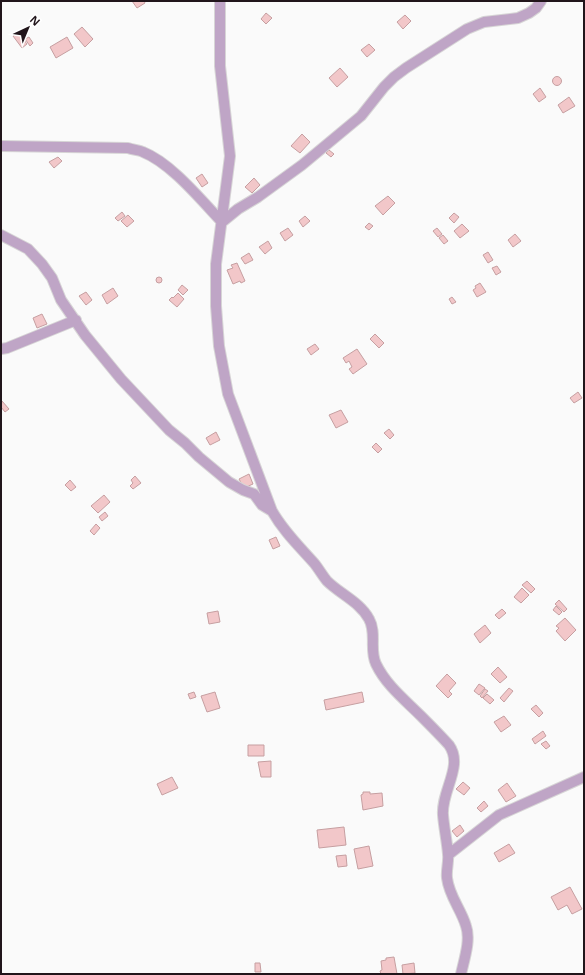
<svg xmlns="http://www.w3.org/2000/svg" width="585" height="975" viewBox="0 0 585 975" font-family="'Noto Sans',sans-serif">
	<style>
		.building { fill: #f2c7c9; stroke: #c69fa1 }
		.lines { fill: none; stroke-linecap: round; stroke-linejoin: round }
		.minor-casing { stroke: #d7d5d6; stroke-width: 12 }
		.minor { stroke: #bfa5c6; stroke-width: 10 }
	</style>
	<rect width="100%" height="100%" fill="#fafafa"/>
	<path class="building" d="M132 1H144L145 3 137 8Z
		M266 13 272 18 266 24 261 19Z
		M405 15 411 21 403 29 397 22Z
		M82 27 93 39 85 47 74 34Z
		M18 32 27 44 22 48 13 36Z
		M29 37 33 43 30 46 25 39Z
		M67 37 73 48 56 58 50 47Z
		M369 44 375 50 367 57 361 50Z
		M340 68 348 77 337 87 329 78Z
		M552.5 81a4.5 4.5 0 1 1 9 0a4.5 4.5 0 1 1-9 0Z
		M540 88 546 97 539 102 533 94Z
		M569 97 575 106 563 113 558 105Z
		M302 134 310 142 300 153 291 146Z
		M329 150 334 154 331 157 326 153Z
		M58 157 62 161 54 168 49 162Z
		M202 174 208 183 202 187 196 178Z
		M254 178 260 185 252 193 245 187Z
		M388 196 395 203 383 215 375 206Z
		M122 212 125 216 118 221 115 218Z
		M454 213 459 217 454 223 449 218Z
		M128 215 134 221 127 227 121 221Z
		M305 216 310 221 303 227 299 221Z
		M369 223 373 226 369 230 365 227Z
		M462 224 469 231 460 238 454 231Z
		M288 228 293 235 285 241 280 233Z
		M437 228 442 234 438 237 433 231Z
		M515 234 521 241 513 247 508 240Z
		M443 235 448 241 444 244 439 238Z
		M268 241 272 248 265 254 259 247Z
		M488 252 493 260 488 263 483 255Z
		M249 253 253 260 245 264 241 258Z
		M237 263 245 281 241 283 240 281 233 284 227 270 233 268 231 265Z
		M497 266 501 272 496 275 492 268Z
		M156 280a3 3 0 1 1 6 0a3 3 0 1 1-6 0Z
		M480 283 486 292 477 297 473 290 476 288 475 286Z
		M182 285 188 290 183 295 178 290Z
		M113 288 118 296 107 304 102 295Z
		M86 292 92 300 86 305 79 296Z
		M178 293 184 299 177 307 169 300 172 297 173 298Z
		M452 297 456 302 452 304 449 299Z
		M42 314 47 324 37 328 33 318Z
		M375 334 384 343 379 348 370 339Z
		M315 344 319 349 311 355 307 349Z
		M357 349 367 364 353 374 349 369 352 367 349 361 346 363 343 358Z
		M578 392 582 398 574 403 570 398Z
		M2 401 9 409 5 412 1 407Z
		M341 410 348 422 336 428 329 415Z
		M389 429 394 435 390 439 384 433Z
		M216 432 220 440 210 445 206 438Z
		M376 443 382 449 378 453 372 447Z
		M249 474 253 484 244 488 239 479Z
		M135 476 141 483 133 489 130 486 133 483 131 480Z
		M70 480 76 487 71 491 65 485Z
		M104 495 110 502 98 513 91 506Z
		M105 512 108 516 102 521 99 517Z
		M96 524 100 528 94 535 90 531Z
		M276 537 280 546 273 549 269 540Z
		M527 581 535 589 531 593 522 585Z
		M522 588 529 595 521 603 514 597Z
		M559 600 567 609 564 612 555 604Z
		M556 606 562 612 559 615 553 610Z
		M502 609 506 613 499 619 495 615Z
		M218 611 220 622 209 624 207 613Z
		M565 618 576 630 565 641 556 631 559 628 556 626Z
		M485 625 491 633 480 643 474 634Z
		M498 667 507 677 500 683 491 674Z
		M447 674 456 683 449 691 452 694 448 698 436 686Z
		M479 684 485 688 479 695 474 691Z
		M509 688 513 691 504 702 500 698Z
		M485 689 488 691 482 698 480 696Z
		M194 692 196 697 190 699 188 694Z
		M215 692 220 708 207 712 201 696Z
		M362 692 364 702 326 710 324 700Z
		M487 694 494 700 490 704 483 698Z
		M536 705 543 713 539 717 531 709Z
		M504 716 511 725 501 732 494 722Z
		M543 731 546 736 535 744 532 739Z
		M546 741 550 746 546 749 541 744Z
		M248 745H264V756H248Z
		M271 761V777H261L258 762Z
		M172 777 178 788 162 795 157 784Z
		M463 782 470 788 464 795 456 789Z
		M507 783 516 796 506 802 498 790Z
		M363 792H370V794L382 793 383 806 363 810 361 795 363 794Z
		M484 801 488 806 481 812 477 808Z
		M460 825 464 831 457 837 452 831Z
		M344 827 346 845 319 848 317 830Z
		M509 844 515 853 499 862 494 853Z
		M369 846 373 866 358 869 354 849Z
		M346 855 347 866 338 867 336 856Z
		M570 887 582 909 572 914 567 905 558 910 551 897Z
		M394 957 397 974H381L380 971 382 970 381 961 386 960V958Z
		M255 963H260L261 972H255Z
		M414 963 415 973 403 974 402 965Z"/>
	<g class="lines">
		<g class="minor-casing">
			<path id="minor" d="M220 1V66L230 156 216 264V306L219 346 228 394 272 511C284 532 299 546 314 563 319 569 322 575 327 581 340 594 360 602 369 619 377 633 369 650 376 664 386 685 405 700 421 716 431 726 440 735 449 745 464 766 441 791 443 815 444 828 447 841 448 854 449 862 446 870 447 878 449 896 461 909 466 926 471 940 464 960 461 974
				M1 146 128 148C133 150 139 150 143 152 171 163 201 200 222 222
				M222 222 238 209 258 197 302 165 361 116 384 87 394 77 406 68 467 29 484 22 518 18 529 13 536 8 541 1
				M1 235 28 249 42 264 52 278 61 300 85 335 121 379 169 430 185 443 199 457 229 482 243 490 254 494 262 505 272 511
				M1 349 7 348 76 320
				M448 855 499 815 584 777"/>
		</g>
		<use href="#minor" class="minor"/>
	</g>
	<rect width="585" height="975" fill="none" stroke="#21151b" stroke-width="4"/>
	<g transform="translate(28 28) rotate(44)" stroke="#ffffff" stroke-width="3" paint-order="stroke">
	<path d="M0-3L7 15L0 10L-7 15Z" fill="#21151b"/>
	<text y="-6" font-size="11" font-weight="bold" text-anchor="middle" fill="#21151b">N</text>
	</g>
</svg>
